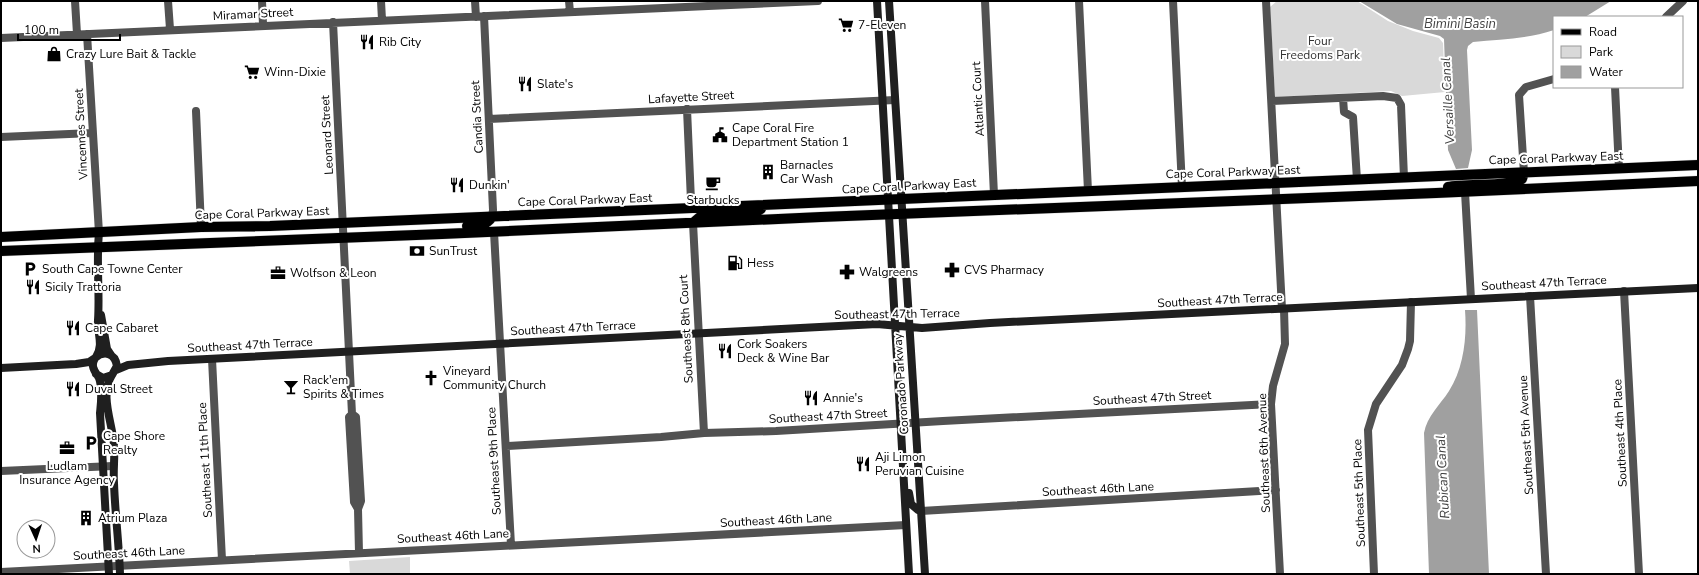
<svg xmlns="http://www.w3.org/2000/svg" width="1699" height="575" viewBox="0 0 1699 575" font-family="'Nunito Sans',sans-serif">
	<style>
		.green { fill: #d9d9d9 }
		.water { fill: #a0a0a0 }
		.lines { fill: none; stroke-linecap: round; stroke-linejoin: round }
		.primary-casing { stroke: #dbdbdb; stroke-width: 11 }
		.street { stroke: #525252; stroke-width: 8 }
		.secondary { stroke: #1f1f1f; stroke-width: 8 }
		.primary { stroke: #000; stroke-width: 10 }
		.labels { text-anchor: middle; stroke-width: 4; stroke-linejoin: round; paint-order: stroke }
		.street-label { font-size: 12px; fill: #000; stroke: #fff }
		.poi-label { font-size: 12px; fill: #000; stroke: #fff; text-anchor: start }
		.park-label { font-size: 12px; fill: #303030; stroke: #fff }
		.water-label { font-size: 13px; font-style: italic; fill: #414141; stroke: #fff }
	</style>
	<rect width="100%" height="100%" fill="#fff"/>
	<path class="green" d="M1277 1H1357L1388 21 1413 31 1439 38 1443 43 1445 92 1402 96 1391 91 1275 97 1270 7Z
		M410 557V574H350L349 561Z"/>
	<path class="water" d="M1359 1H1611L1585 17H1554V30C1528 39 1501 39 1473 42L1468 46 1467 50 1472 150 1468 168 1456 169 1448 150 1444 39 1440 36 1397 24Z
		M1465 310H1477L1489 574H1429L1424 433C1427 416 1440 405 1449 391 1464 367 1467 337 1465 310Z"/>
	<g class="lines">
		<g class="primary-casing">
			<path id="primary" d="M1448 187C1466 183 1511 187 1522 179L1524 173
				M694 222 701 216 706 215 749 213 755 212 761 209
				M467 226C477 226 486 226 492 217
				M1 237 201 227 270 226 1698 165
				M1 251 442 234 821 217 1436 193 1698 181"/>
		</g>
		<path class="street" d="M75 1 77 34
			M168 1 170 29
			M262 1 263 25
			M381 1 382 20
			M475 1 476 17
			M569 1 570 12
			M985 1 994 195
			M1079 1 1088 191
			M1173 1 1182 187
			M1266 1 1282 309
			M484 16 493 210 492 217
			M1666 17 1683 1
			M333 22 352 414 349 417 354 502 358 509
			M87 34 99 233
			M1 38 818 1
			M1615 87 1619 169
			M1343 98 1344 112 1353 117 1357 180
			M1272 101 1383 96 1397 98 1401 105 1404 178
			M687 109 691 201 690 208
			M196 111 201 227
			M489 119 895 100
			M1 137 92 133
			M1524 173 1519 95 1526 87 1554 79
			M1465 192 1471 299
			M693 223 704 433
			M494 232 511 545
			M1624 291 1639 574
			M1530 296 1546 574
			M212 359 222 560
			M352 414 356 417 361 501 358 509 359 553
			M506 446 661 437 704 433 776 431 943 421 1271 404
			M1 471 113 466
			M921 511 1276 490
			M1 572 906 525
			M1280 574 1271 404 1273 386 1285 344 1284 309
			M1374 574 1368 430 1376 404 1402 365 1408 349 1410 341 1411 302"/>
		<path class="secondary" d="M877 1 909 574
			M889 1 925 574
			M101 315 107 349 111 355
			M96 357C104 345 97 333 98 320 100 291 96 262 99 233
			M1 368 76 364 89 362 95 358
			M116 370 128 365 168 361 877 324 922 328 990 323 1698 288
			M96 374 103 378 112 375 117 366C115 353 104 350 95 358 90 367 95 371 99 378 103 389 101 403 100 413L109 574
			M112 375C99 396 113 423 114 446 115 458 113 470 114 483 115 513 119 543 120 574
			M909 493 911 504 918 510 921 511"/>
		<use href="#primary" class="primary"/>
	</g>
	<defs>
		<g id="supermarket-bare" transform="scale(1.2)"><path d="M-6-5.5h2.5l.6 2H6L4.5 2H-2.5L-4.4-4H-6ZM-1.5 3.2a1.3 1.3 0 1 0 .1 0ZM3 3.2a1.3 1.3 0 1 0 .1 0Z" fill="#000" stroke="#fff" stroke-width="2.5" paint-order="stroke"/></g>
		<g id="restaurant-bare" transform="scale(1.2)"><path d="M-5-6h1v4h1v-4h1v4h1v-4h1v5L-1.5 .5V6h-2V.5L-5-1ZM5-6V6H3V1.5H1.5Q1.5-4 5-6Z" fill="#000" stroke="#fff" stroke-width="2.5" paint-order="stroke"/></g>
		<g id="shop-bare" transform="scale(1.2)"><path d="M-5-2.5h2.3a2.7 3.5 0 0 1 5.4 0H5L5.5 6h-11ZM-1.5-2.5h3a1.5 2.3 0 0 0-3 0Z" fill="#000" stroke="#fff" stroke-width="2.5" paint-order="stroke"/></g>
		<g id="civic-bare" transform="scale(1.2)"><path d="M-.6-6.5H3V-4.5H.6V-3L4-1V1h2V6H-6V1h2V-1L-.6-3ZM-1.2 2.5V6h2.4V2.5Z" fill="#000" stroke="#fff" stroke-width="2.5" paint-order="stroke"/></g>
		<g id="building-bare" transform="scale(1.2)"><path d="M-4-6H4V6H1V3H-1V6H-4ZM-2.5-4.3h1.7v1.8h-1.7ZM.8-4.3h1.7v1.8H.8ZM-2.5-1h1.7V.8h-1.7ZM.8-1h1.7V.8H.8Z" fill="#000" stroke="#fff" stroke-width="2.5" paint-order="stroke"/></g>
		<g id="cafe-bare" transform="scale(1.2)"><path d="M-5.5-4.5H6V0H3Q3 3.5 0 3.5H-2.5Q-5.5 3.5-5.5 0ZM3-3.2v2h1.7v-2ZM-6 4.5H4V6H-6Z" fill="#000" stroke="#fff" stroke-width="2.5" paint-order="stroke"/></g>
		<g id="bank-bare" transform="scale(1.2)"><path d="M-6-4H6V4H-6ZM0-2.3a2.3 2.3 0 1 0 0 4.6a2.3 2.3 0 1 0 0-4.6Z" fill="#000" stroke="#fff" stroke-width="2.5" paint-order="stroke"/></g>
		<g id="fuel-bare" transform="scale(1.2)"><path d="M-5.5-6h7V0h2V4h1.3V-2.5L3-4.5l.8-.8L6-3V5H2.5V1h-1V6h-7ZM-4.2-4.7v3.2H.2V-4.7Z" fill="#000" stroke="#fff" stroke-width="2.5" paint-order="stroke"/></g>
		<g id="parking-bare" transform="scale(1.2)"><path d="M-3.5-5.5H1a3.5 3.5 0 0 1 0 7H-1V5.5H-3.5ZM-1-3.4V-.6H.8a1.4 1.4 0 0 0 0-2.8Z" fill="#000" stroke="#fff" stroke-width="2.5" paint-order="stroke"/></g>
		<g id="pharmacy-bare" transform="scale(1.2)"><path d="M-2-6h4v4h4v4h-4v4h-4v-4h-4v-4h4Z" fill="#000" stroke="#fff" stroke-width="2.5" paint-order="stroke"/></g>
		<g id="office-bare" transform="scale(1.2)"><path d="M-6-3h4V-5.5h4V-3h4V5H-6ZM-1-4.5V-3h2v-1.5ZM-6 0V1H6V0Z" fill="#000" stroke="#fff" stroke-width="2.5" paint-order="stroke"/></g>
		<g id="church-bare" transform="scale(1.2)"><path d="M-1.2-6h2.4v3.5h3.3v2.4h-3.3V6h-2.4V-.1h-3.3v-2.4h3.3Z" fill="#000" stroke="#fff" stroke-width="2.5" paint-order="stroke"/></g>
		<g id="bar-bare" transform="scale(1.2)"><path d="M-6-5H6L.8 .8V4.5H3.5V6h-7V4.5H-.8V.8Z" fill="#000" stroke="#fff" stroke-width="2.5" paint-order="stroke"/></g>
	</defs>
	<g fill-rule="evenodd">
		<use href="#supermarket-bare" x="846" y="25"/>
		<use href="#restaurant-bare" x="367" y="42"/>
		<use href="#shop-bare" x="54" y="54"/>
		<use href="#supermarket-bare" x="252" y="72"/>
		<use href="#restaurant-bare" x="525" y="84"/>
		<use href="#civic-bare" x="720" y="135"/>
		<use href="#building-bare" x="768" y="172"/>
		<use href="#cafe-bare" x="713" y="183"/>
		<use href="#restaurant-bare" x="457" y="185"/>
		<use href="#bank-bare" x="417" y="251"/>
		<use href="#fuel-bare" x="735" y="263"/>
		<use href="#parking-bare" x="30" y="269"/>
		<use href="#pharmacy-bare" x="952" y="270"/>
		<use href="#pharmacy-bare" x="847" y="272"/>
		<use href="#office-bare" x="278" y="273"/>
		<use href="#restaurant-bare" x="33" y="287"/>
		<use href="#restaurant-bare" x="73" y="328"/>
		<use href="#restaurant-bare" x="725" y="351"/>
		<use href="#church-bare" x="431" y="378"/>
		<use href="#bar-bare" x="291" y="387"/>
		<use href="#restaurant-bare" x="73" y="389"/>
		<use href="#restaurant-bare" x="811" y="398"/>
		<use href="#parking-bare" x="91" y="443"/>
		<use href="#office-bare" x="67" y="448"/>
		<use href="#restaurant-bare" x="863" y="464"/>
		<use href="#building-bare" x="86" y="518"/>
	</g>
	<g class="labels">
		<g class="street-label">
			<text transform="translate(253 14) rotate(-3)" y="4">Miramar Street</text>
			<text transform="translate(691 97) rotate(-3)" y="4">Lafayette Street</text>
			<text transform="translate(978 99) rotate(-93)" y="4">Atlantic Court</text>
			<text transform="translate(477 117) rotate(-93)" y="4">Candia Street</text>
			<text transform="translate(81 134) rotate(-93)" y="4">Vincennes Street</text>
			<text transform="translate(327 135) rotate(-93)" y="4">Leonard Street</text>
			<text transform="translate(1556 158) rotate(-2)" y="4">Cape Coral Parkway East</text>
			<text transform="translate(1233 172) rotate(-2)" y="4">Cape Coral Parkway East</text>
			<text transform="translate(909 186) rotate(-3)" y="4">Cape Coral Parkway East</text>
			<text transform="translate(585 200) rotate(-2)" y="4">Cape Coral Parkway East</text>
			<text transform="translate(262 213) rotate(-2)" y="4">Cape Coral Parkway East</text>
			<text transform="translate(1544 283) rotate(-3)" y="4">Southeast 47th Terrace</text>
			<text transform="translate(1220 300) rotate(-3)" y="4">Southeast 47th Terrace</text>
			<text transform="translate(897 314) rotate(-1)" y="4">Southeast 47th Terrace</text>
			<text transform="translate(573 328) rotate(-3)" y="4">Southeast 47th Terrace</text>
			<text transform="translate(686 329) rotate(-93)" y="4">Southeast 8th Court</text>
			<text transform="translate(250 345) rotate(-3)" y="4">Southeast 47th Terrace</text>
			<text transform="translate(901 384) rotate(-94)" y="4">Coronado Parkway</text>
			<text transform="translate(1152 398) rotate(-3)" y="4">Southeast 47th Street</text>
			<text transform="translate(828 416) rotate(-3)" y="4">Southeast 47th Street</text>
			<text transform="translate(1620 433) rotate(-93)" y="4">Southeast 4th Place</text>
			<text transform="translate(1526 435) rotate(-93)" y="4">Southeast 5th Avenue</text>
			<text transform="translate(1264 453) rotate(-92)" y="4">Southeast 6th Avenue</text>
			<text transform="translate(205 460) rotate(-93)" y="4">Southeast 11th Place</text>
			<text transform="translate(494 461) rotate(-93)" y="4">Southeast 9th Place</text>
			<text transform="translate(1098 489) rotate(-3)" y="4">Southeast 46th Lane</text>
			<text transform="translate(1359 493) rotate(-92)" y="4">Southeast 5th Place</text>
			<text transform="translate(776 520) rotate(-3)" y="4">Southeast 46th Lane</text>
			<text transform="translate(453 536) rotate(-3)" y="4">Southeast 46th Lane</text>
			<text transform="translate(129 553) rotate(-3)" y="4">Southeast 46th Lane</text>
		</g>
		<g class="poi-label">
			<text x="858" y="29">7-Eleven</text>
			<text x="379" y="46">Rib City</text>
			<text x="66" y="58">Crazy Lure Bait &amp; Tackle</text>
			<text x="264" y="76">Winn-Dixie</text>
			<text x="537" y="88">Slate's</text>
			<text x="732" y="132">Cape Coral Fire<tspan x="732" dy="14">Department Station 1</tspan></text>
			<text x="780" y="169">Barnacles<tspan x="780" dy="14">Car Wash</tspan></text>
			<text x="469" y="189">Dunkin'</text>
			<text x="713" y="204" text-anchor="middle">Starbucks</text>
			<text x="429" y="255">SunTrust</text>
			<text x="747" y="267">Hess</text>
			<text x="42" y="273">South Cape Towne Center</text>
			<text x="964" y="274">CVS Pharmacy</text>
			<text x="859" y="276">Walgreens</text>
			<text x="290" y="277">Wolfson &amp; Leon</text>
			<text x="45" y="291">Sicily Trattoria</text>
			<text x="85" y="332">Cape Cabaret</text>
			<text x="737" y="348">Cork Soakers<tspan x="737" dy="14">Deck &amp; Wine Bar</tspan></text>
			<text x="443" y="375">Vineyard<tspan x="443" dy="14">Community Church</tspan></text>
			<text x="303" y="384">Rack'em<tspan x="303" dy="14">Spirits &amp; Times</tspan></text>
			<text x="85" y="393">Duval Street</text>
			<text x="823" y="402">Annie's</text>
			<text x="103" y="440">Cape Shore<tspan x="103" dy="14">Realty</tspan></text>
			<text x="875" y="461">Aji Limon<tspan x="875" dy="14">Peruvian Cuisine</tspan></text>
			<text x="67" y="470" text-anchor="middle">Ludlam<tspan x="67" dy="14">Insurance Agency</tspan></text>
			<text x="98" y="522">Atrium Plaza</text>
		</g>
		<g class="park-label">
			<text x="1320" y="45">Four<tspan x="1320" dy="14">Freedoms Park</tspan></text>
		</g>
		<g class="water-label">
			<text x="1460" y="28">Bimini Basin</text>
			<text transform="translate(1447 101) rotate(-93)" y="5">Versaille Canal</text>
			<text transform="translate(1442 477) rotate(-93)" y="5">Rubican Canal</text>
		</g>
	</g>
	<rect width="1699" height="575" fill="none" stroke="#000000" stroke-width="4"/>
	<rect x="1553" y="16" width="130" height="72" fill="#ffffff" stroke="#999999"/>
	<rect x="1561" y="29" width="20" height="6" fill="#000000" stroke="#999999"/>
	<text x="1589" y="36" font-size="12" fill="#000000">Road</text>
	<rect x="1561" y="46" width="20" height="12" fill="#d9d9d9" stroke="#999999"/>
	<text x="1589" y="56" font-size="12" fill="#000000">Park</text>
	<rect x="1561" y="66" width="20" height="12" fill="#a0a0a0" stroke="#999999"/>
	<text x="1589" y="76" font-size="12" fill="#000000">Water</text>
	<g transform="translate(36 539) rotate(177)"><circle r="19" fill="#ffffff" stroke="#999999"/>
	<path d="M0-3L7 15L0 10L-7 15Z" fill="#000000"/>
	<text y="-6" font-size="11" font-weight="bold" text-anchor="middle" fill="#000000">N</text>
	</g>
	<path d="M18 34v6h102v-6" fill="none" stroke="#000000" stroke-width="2"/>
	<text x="24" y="34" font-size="12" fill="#000000" stroke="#ffffff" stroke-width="3" paint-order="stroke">100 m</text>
</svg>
